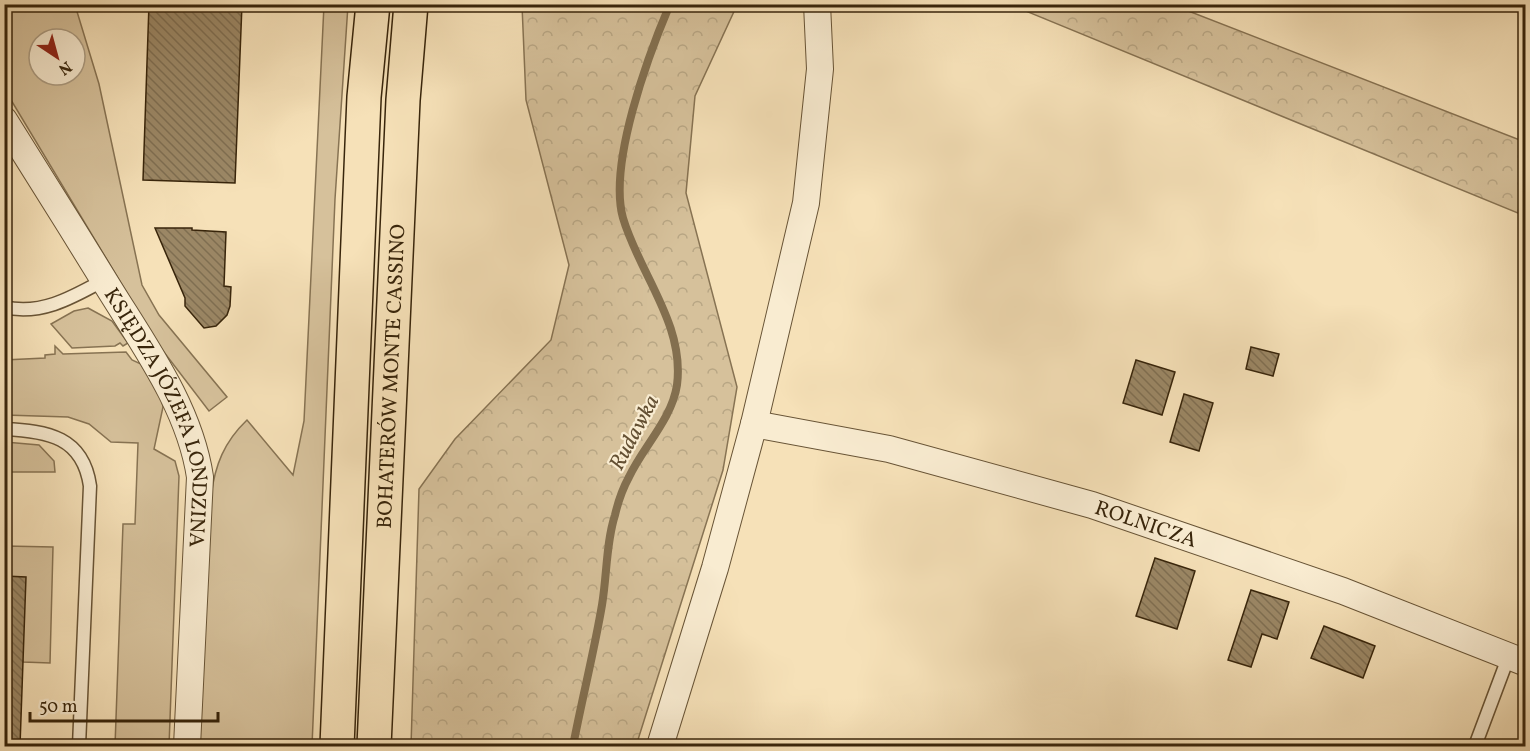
<svg xmlns="http://www.w3.org/2000/svg" width="1530" height="751" viewBox="0 0 1530 751" font-family="Vollkorn,serif">
	<style>
		.green { fill: #d6c19b; stroke: #877353; stroke-width: 1.5; fill-rule: evenodd }
		.forest { fill: url(#forest-crowns); stroke: #877353; stroke-width: 1.5 }
		.lines { fill: none; stroke-linecap: round; stroke-linejoin: round }
		.stream { stroke: #836f4f; stroke-width: 8 }
		.building { fill: url(#building-back-hatch); stroke: #38250b; stroke-width: 1.5 }
		.lane-casing { stroke: #685436; stroke-width: 15 }
		.street-casing { stroke: #685436; stroke-width: 28 }
		.highway-casing { stroke: #38250b; stroke-width: 36 }
		.lane { stroke: #f9ecd1; stroke-width: 12 }
		.street { stroke: #f9ecd1; stroke-width: 26 }
		.highway { stroke: #f6e1b8; stroke-width: 33 }
		.labels { text-anchor: middle; stroke-width: 4.5; stroke-linejoin: round; paint-order: stroke }
		.street-label { font-size: 21px; fill: #38250b; stroke: #f9ecd1 }
		.water-label { font-size: 22px; font-style: italic; fill: #645033; stroke: #f9ecd1 }
	</style>
	<defs>
		<pattern id="forest-crowns" width="20" height="18" patternUnits="userSpaceOnUse" patternTransform="scale(1.5)"><rect width="20" height="18" fill="#d6c19b"/><path d="M2 6a3 3 0 1 1 6 0M12 15a3 3 0 1 1 6 0" fill="none" stroke="#b8a684"/></pattern>
		<pattern id="building-back-hatch" width="6" height="6" patternUnits="userSpaceOnUse" patternTransform="scale(1.5)"><rect width="6" height="6" fill="#9b8765"/><path d="M-1 5l2 2M0 0l6 6M5-1l2 2" fill="none" stroke="#7f6e51"/></pattern>
	</defs>
	<rect width="100%" height="100%" fill="#f6e1b8"/>
	<filter id="stains"><feTurbulence type="fractalNoise" baseFrequency=".00333" numOctaves="4"/><feColorMatrix values="0 0 0 0 .2 0 0 0 0 .09 0 0 0 0 .02 0 0 0 .5 -.17"/></filter>
	<radialGradient id="worn" r=".72"><stop offset=".6" stop-color="#630" stop-opacity="0"/><stop offset="1" stop-color="#630" stop-opacity=".3"/></radialGradient>
	<path class="green" d="M4 5H75L99 84 142 285 159 315 227 397 209 411 157 343 5 90ZM39 39H75V75H39Z
		M324 5H348L335 199 312 746H198L211 496C215 465 224 442 247 420L293 475 304 421Z
		M88 308 112 321 128 343 123 346 120 343 115 346 72 348 51 324 74 311Z
		M55 346 63 354 126 352 132 360 141 364 161 396 163 407 154 449 175 461 179 476 169 746H115L123 524H135L138 443 111 442 89 424 68 417 5 415 4 360 45 358V355L55 354Z
		M5 442 39 445 54 461 55 472H5Z
		M5 546 53 547 50 663 23 662 5 576Z"/>
	<path class="forest" d="M522 5H737L695 96 686 193 737 387 723 470 636 746H411L419 489 455 439 551 340 569 265 526 100Z
		M1011 5H1173L1525 142V216Z"/>
	<g class="lines">
		<path class="stream" d="M573 746C582 699 594 652 602 605 607 575 606 543 615 515 618 502 623 488 629 477 643 447 672 419 677 385 685 324 639 273 623 218 608 164 648 56 670 4"/>
	</g>
	<path class="building" d="M149 4H242L235 183 143 180Z
		M155 228H192V230L226 232 224 286 231 287 230 306 227 315 216 326 204 328 185 306V298Z
		M1251 347 1279 354 1273 376 1246 369Z
		M1136 360 1175 372 1162 415 1123 403Z
		M1184 394 1213 403 1199 451 1170 442Z
		M1155 558 1195 571 1177 629 1136 616Z
		M4 576 26 577 20 746H4Z
		M1251 590 1289 602 1277 639 1262 634 1251 667 1228 660Z
		M1324 626 1375 646 1363 678 1311 658Z"/>
	<g class="lines">
		<g class="lane-casing">
			<path id="lane" d="M4 307C41 316 73 297 104 280
				M4 429C48 431 83 437 90 486L79 746
				M1475 746 1508 658"/>
		</g>
		<g class="street-casing">
			<g id="street">
				<path id="s1" d="M4 120C40 177 75 233 110 290 146 348 190 409 200 477L187 746"/>
				<path id="s2" d="M754 424 889 449 1092 505 1343 591 1526 663"/>
				<path d="M660 746 715 568 754 424 806 203 820 69 817 4"/>
			</g>
		</g>
		<g class="highway-casing">
			<g id="highway">
				<path d="M337 746 364 97 373 4"/>
				<path id="s3" d="M374 746 403 100 411 4"/>
			</g>
		</g>
		<use href="#lane" class="lane"/>
		<use href="#street" class="street"/>
		<use href="#highway" class="highway"/>
	</g>
	<g class="labels">
		<g class="street-label">
			<text dy="7" stroke="none"><textPath href="#s3" startOffset="370">BOHATERÓW MONTE CASSINO</textPath></text>
			<text dy="7" stroke="none"><textPath href="#s1" startOffset="340">KSIĘDZA JÓZEFA LONDZINA</textPath></text>
			<text dy="7" stroke="none"><textPath href="#s2" startOffset="405">ROLNICZA</textPath></text>
		</g>
		<g class="water-label">
			<text transform="translate(633 432) rotate(-62)" y="8">Rudawka</text>
		</g>
	</g>
	<rect width="1530" height="751" fill="none" stroke="#f6e1b8" stroke-width="24"/>
	<rect x="6" y="6" width="1518" height="739" fill="none" stroke="#38250b" stroke-width="3"/>
	<rect x="12" y="12" width="1506" height="727" fill="none" stroke="#38250b" stroke-width="1.5"/>
	<g transform="translate(57 57) rotate(144)"><circle r="28" fill="#f9ecd1" stroke="#ac9c82" stroke-width="1.5"/>
	<path d="M0-4.5L10 22L0 15L-10 22Z" fill="#8f2418"/>
	<text y="-9" font-size="16" font-weight="bold" text-anchor="middle" fill="#38250b">N</text>
	</g>
	<path d="M30 712v9h188v-9" fill="none" stroke="#38250b" stroke-width="3"/>
	<text x="39" y="712" font-size="18" fill="#38250b" stroke="#f9ecd1" stroke-width="4.5" paint-order="stroke">50 m</text>
	<rect width="100%" height="100%" filter="url(#stains)"/>
	<rect width="100%" height="100%" fill="url(#worn)"/>
</svg>
